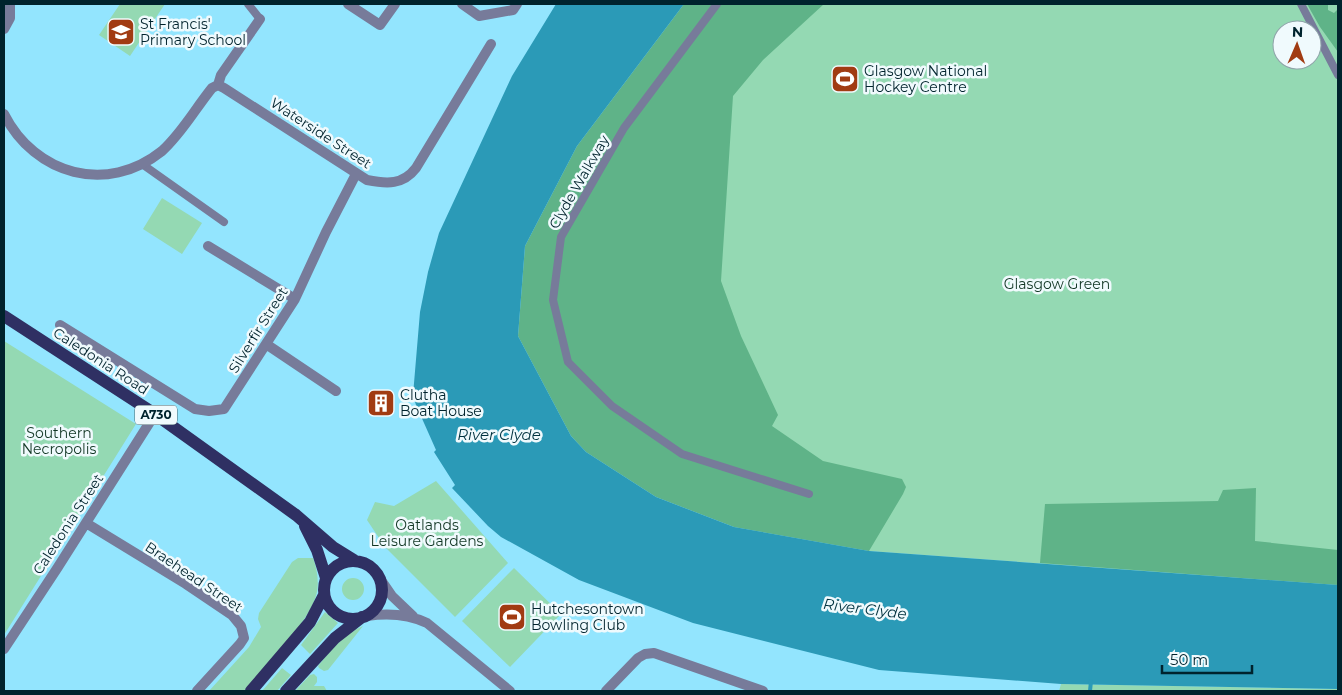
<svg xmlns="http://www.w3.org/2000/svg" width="1342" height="695" viewBox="0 0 1342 695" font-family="Montserrat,sans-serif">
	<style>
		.green { fill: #94d9b3; fill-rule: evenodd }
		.forest { fill: #5fb388 }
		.water { fill: #2b9ab7 }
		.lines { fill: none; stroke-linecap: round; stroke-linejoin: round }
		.stream { stroke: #2b9ab7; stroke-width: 4 }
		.pedestrian { stroke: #777b9a; stroke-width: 8 }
		.minor { stroke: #777b9a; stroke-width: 10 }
		.primary { stroke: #2f3063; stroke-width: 12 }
		.labels { text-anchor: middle; stroke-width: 5; stroke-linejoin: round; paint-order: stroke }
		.shield { fill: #f0fafd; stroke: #48646b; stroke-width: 1 }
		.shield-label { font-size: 12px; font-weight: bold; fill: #00232d }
		.poi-label { font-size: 14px; fill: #00232d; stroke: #f0fafd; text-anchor: start }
		.street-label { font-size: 14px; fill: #00232d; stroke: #f0fafd }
		.park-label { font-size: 14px; fill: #113624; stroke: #f0fafd }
		.water-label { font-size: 15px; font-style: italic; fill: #00323f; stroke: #f0fafd }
	</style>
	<rect width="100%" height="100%" fill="#93e5fe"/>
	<path class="green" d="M120 4H165L130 56 99 35Z
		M686 4H1338V585L869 551 734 527ZM1282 30H1312V60H1282Z
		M162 198 202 223 182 254 143 229Z
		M4 341 136 424 4 635Z
		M436 481 508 563 455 617 385 547 367 520 375 502 394 506Z
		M298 558H313C317 568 319 582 317 592 311 621 264 668 244 691H209L249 647 261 627 258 619 259 613 292 562Z
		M514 568 561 614 510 667 462 621Z
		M342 589a11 11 0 1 1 22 0a11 11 0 1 1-22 0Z
		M325 612 338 623 310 654 301 645Z
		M363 626 328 670 324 671 319 668 318 666C331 650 344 634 363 626Z
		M282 668 291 675 277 691H262Z
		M314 674 317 677V682L314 686H324L327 691H295L310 675Z
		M1061 684 1338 689V691H1059Z"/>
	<path class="forest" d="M684 4H824L763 60 733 96 721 281 741 336 778 415 772 426 823 461 902 479 906 487 903 494 869 551 734 527 656 497 586 452 571 436 518 336 525 246 577 146Z
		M1307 4H1328V10L1334 13 1338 9V52L1320 27Z
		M1256 488 1255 541 1338 550V585L1040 563 1045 504 1218 501 1223 490Z"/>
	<path class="water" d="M556 4H684L577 146 525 246 518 336 571 436 586 452 656 497 734 527 869 551 1338 585V689L1061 684 879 670 693 623 579 580 501 537 488 526 452 488 455 485 434 452 436 450 416 405 413 395 420 312 428 272 439 233 512 76Z"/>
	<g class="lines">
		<path class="stream" d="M1090 691 1091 681"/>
		<path class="pedestrian" d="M248 4 260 19
			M717 4 624 128 561 237 553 300 568 362 612 406 682 454 809 494
			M1301 4 1338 75
			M142 164 224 222"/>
		<path class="minor" d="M348 4 380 25 395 4
			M462 4 479 16 513 10 517 4
			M4 29 10 18V4
			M218 85 224 88 367 180C387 184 403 185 416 168L491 44
			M4 114C35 175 107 195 162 151 182 133 195 109 212 88L218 85 221 75 260 19
			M208 246 295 299
			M60 325 195 409 209 411 224 409 295 299 326 232 356 174
			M266 344 336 391
			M86 523 186 584 232 615 241 626 244 638 240 644 197 691
			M381 580 392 596 413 616
			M367 616C387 613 408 614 427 623L510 691
			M4 649 58 567 155 414
			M606 691 638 658 645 654 654 653 763 691"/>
		<path class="primary" d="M4 316 155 414 296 515 333 547 354 560
			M305 526 317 550 326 578
			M324 590a29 29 0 1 1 58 0a29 29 0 1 1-58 0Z
			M251 691 310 622 324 595
			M286 691 335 638 362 617"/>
	</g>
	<defs>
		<g id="school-square" transform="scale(1.4375)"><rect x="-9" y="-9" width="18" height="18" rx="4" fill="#a13b12" stroke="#f0fafd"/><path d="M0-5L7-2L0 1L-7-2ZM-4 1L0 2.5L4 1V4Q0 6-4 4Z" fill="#fff"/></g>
		<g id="stadium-square" transform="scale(1.4375)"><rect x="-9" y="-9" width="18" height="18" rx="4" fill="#a13b12" stroke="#f0fafd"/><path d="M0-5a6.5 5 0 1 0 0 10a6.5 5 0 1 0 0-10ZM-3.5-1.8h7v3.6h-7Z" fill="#fff"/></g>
		<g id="building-square" transform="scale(1.4375)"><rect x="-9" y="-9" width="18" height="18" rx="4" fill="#a13b12" stroke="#f0fafd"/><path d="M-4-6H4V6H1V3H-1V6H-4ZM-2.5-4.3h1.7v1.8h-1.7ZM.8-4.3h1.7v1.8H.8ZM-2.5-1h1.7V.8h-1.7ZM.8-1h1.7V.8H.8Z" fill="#fff"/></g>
	</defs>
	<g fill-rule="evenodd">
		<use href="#school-square" x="121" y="32"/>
		<use href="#stadium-square" x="845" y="79"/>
		<use href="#building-square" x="381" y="403"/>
		<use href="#stadium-square" x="512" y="617"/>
	</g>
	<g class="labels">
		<rect class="shield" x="135" y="405.5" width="42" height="19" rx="4"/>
		<g class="shield-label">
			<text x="156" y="419">A730</text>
		</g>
		<g class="poi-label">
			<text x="140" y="29">St Francis'<tspan x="140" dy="16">Primary School</tspan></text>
			<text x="864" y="76">Glasgow National<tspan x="864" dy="16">Hockey Centre</tspan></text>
			<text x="400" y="400">Clutha<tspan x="400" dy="16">Boat House</tspan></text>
			<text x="531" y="614">Hutchesontown<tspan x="531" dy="16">Bowling Club</tspan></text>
		</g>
		<g class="street-label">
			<text transform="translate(321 133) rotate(33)" y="5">Waterside Street</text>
			<text transform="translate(579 182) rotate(-60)" y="5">Clyde Walkway</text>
			<text transform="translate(258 330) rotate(-58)" y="5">Silverfir Street</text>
			<text transform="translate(101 361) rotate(33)" y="5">Caledonia Road</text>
			<text transform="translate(68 524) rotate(-57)" y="5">Caledonia Street</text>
			<text transform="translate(194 577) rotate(34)" y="5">Braehead Street</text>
		</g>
		<g class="park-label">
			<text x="1057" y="289">Glasgow Green</text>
			<text x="59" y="438">Southern<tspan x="59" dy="16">Necropolis</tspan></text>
			<text x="427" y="530">Oatlands<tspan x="427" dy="16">Leisure Gardens</tspan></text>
		</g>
		<g class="water-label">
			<text x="499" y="440">River Clyde</text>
			<text transform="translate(865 609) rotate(7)" y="5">River Clyde</text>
		</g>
	</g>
	<rect width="1342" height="695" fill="none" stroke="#00232d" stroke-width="10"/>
	<g transform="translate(1297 45) rotate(2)"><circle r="24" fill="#f0fafd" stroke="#90a4aa"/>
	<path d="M0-4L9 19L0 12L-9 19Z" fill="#a13b12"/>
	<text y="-8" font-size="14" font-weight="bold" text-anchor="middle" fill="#00232d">N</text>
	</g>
	<path d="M1162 665v8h90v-8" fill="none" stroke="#00232d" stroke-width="2.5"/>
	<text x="1170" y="665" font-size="15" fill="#00232d" stroke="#f0fafd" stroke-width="4" paint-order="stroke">50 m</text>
</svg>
